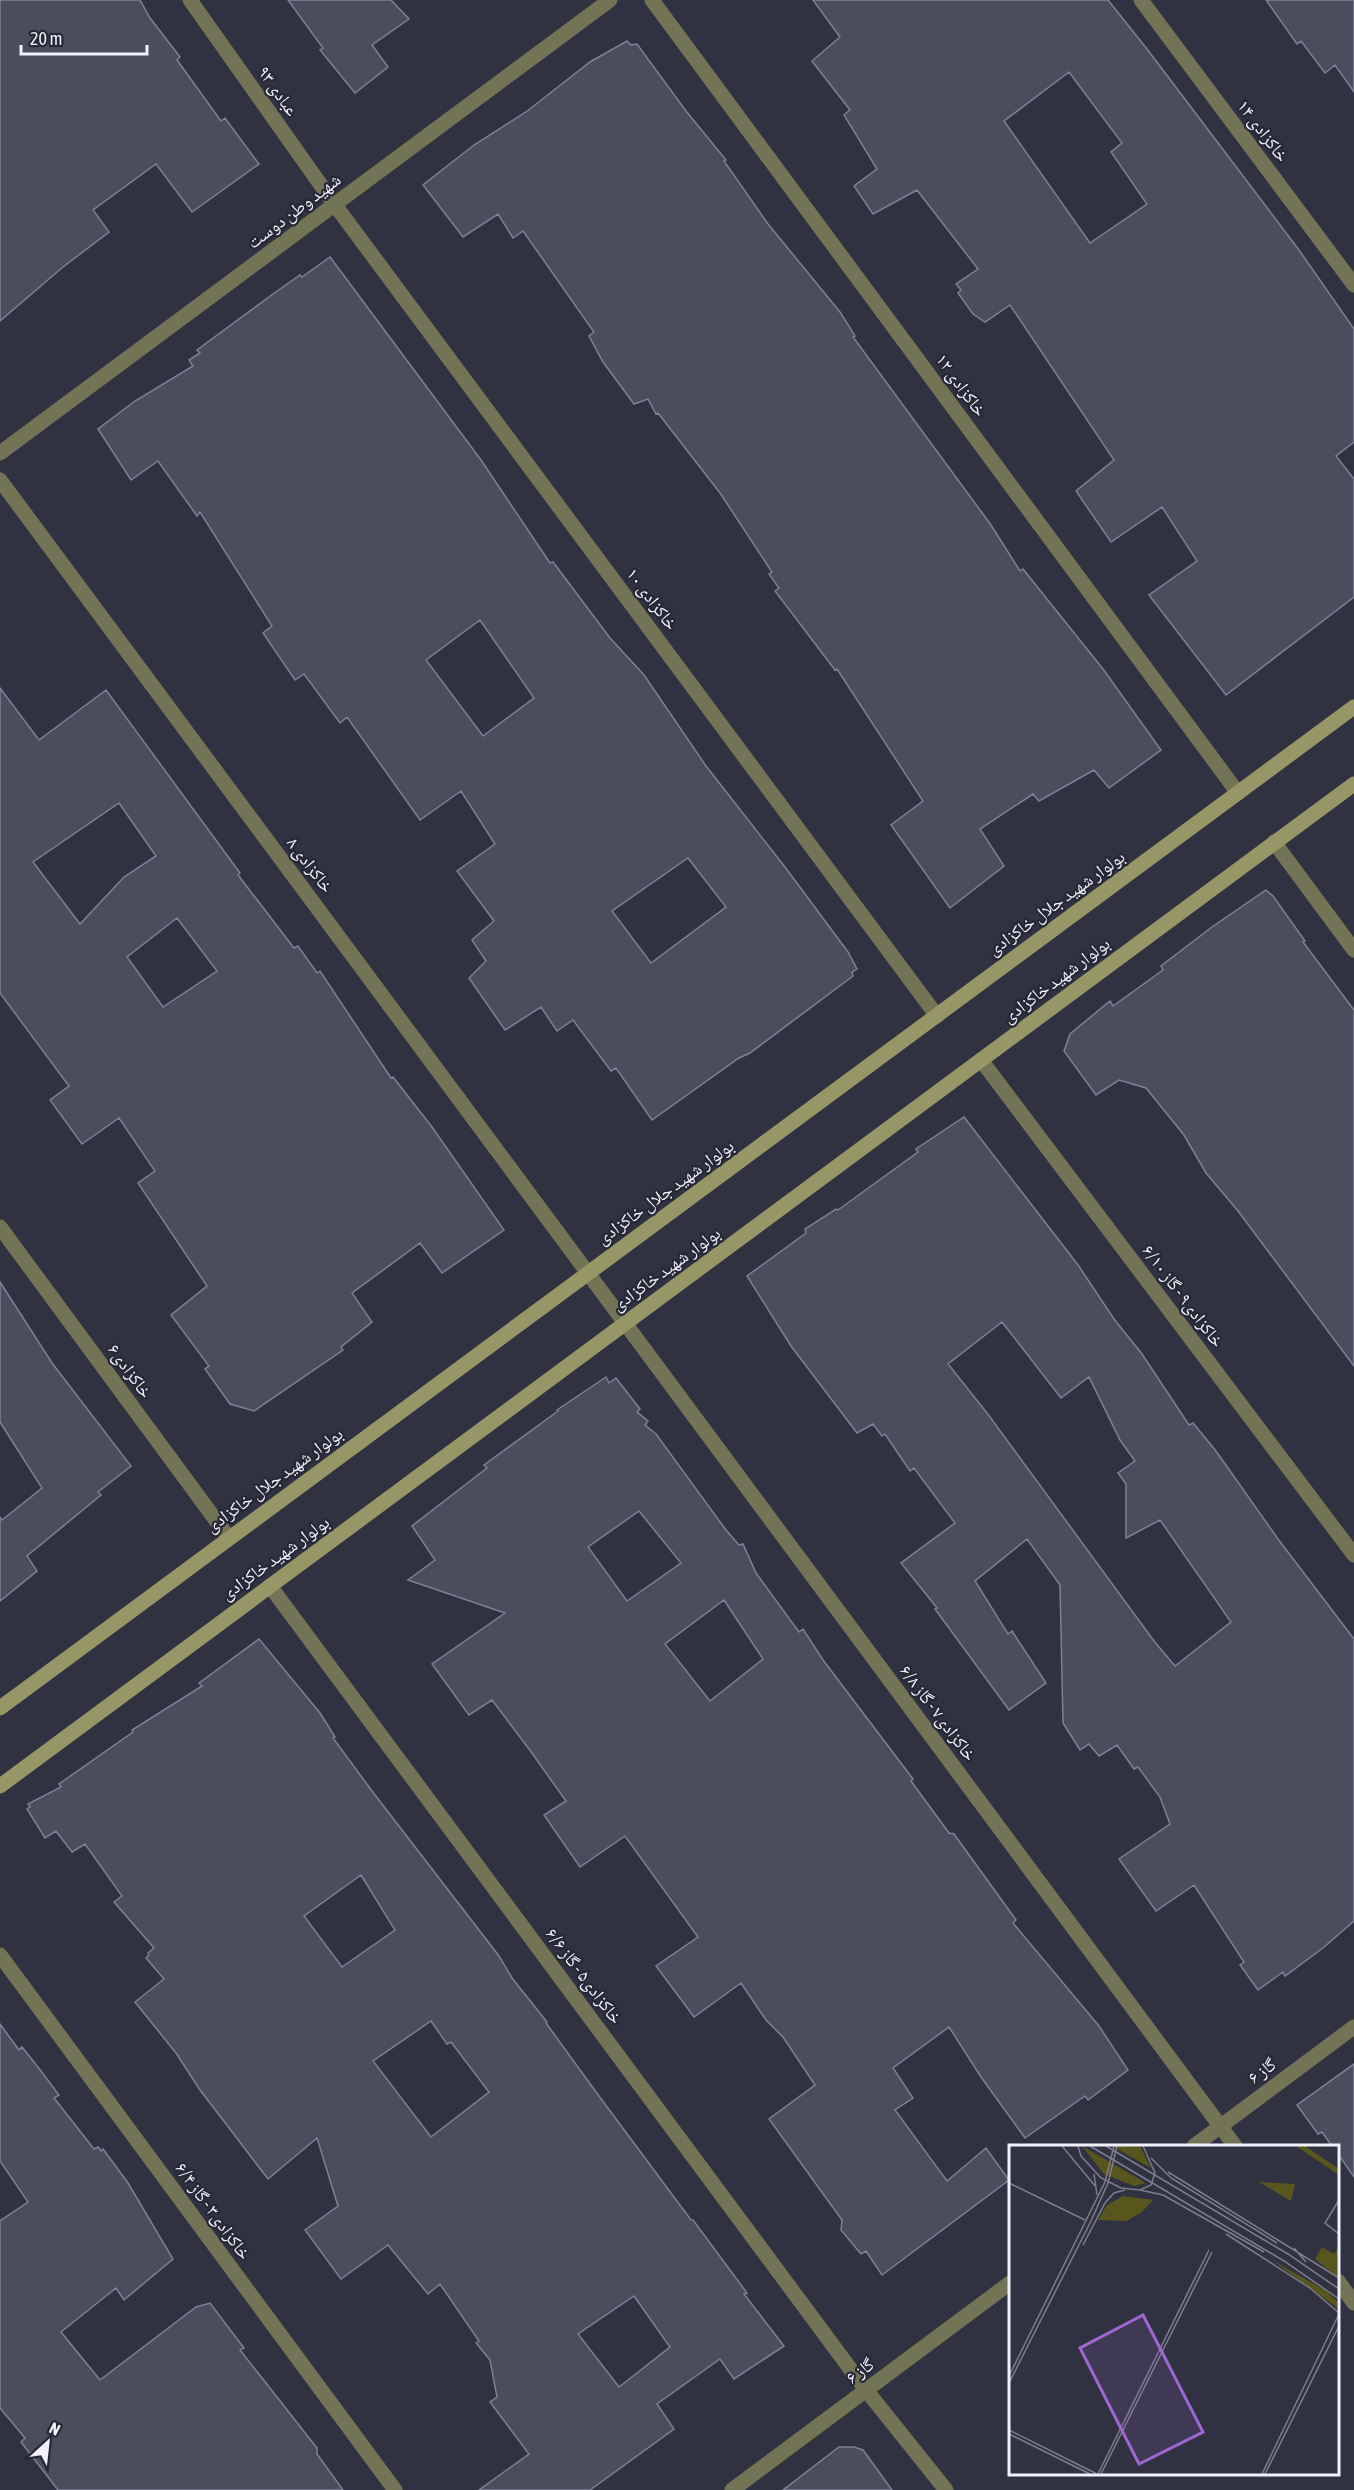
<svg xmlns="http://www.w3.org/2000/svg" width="1354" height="2490" viewBox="0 0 1354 2490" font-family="'Asap Condensed','Noto Naskh Arabic',sans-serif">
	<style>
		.building { fill: #4b4d5d; stroke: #7e8193; stroke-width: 1.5; fill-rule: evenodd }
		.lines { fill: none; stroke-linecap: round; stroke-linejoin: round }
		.street { stroke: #737355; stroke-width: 15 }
		.secondary { stroke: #979666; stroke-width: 15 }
		.labels { text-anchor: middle; stroke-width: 4.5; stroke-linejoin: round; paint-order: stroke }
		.street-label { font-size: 18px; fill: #f0f1fb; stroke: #262836 }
		.inset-road { fill: none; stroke: #7d7e8b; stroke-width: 1.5 }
		.view { fill: #9e67d1; fill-opacity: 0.15; stroke: #9e67d1; stroke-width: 3 }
		.inset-edge { fill: none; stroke: #f0f1fb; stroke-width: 3 }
	</style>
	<rect width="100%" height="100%" fill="#303241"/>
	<path class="building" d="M0 0H140L150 18 180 57 177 60 221 121 225 118 259 164 192 212 156 164 93 210 109 232 63 267 0 321Z
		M288 0H391L409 19 372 45 388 67 355 93 320 50 323 48Z
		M813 0H1108L1147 49 1299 250 1354 329V442L1336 456 1354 479V597L1226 695 1149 595 1197 561 1162 507 1111 542 1076 491 1114 460 1010 305 985 322 973 314 958 293 961 290 956 284 978 269 917 190 873 214 854 186 877 169 844 115 850 110 812 61 840 37ZM1069 72 1122 143 1111 152 1147 204 1090 243 1004 121Z
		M1266 0H1354V92L1335 65 1325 73 1301 41 1297 44Z
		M627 41 631 45 637 44 686 111 726 160 724 161 768 224 840 312 855 336 853 337 991 525 1020 571 1023 569 1103 669 1161 750 1109 788 1094 770 1039 801 1033 794 980 829 1004 866 950 908 891 825 923 801 837 669 835 670 775 591 779 588 769 574 772 572 720 493 658 413 656 414 648 399 634 404 603 362 589 336 594 332 523 231 513 238 498 214 463 237 423 185 474 145 526 112 590 62Z
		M330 257 481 460 550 563 553 562 610 638 644 675 706 766 785 867 848 952 857 969 852 972 853 976 750 1053 739 1058 652 1120 616 1068 611 1071 573 1020 557 1031 541 1007 505 1030 469 978 486 961 472 940 494 921 457 871 495 844 461 791 420 820 347 717 340 723 304 674 295 680 263 633 272 626 200 512 197 516 158 461 131 480 98 429 135 401 193 366 189 360 200 353 197 350 273 294 300 275 302 277ZM480 620 534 698 483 736 426 660ZM688 858 726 907 651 963 612 911Z
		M0 688 39 740 106 690 240 873 238 875 294 948 298 946 317 973 320 971 391 1078 393 1077 432 1127 504 1230 442 1273 420 1243 352 1293 372 1322 341 1347 343 1350 254 1411 230 1404 205 1369 209 1366 171 1315 207 1286 138 1183 155 1171 119 1118 82 1144 50 1100 69 1086 0 993ZM119 803 156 856 124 877 80 924 33 862ZM177 918 217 971 163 1007 127 957Z
		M1266 890 1273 896 1305 941 1303 942 1354 1010V1366L1238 1211 1206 1173 1184 1135 1146 1088 1119 1080 1096 1095 1064 1051 1070 1034 1110 1001 1113 1006 1163 970 1161 966 1212 927Z
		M964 1117 1078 1265 1114 1319 1142 1354 1189 1425 1193 1423 1216 1451 1278 1539 1354 1639V1921L1323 1948 1285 1976 1283 1972 1258 1990 1240 1965 1244 1962 1194 1885 1156 1911 1119 1859 1170 1824 1160 1797 1138 1767 1134 1769 1117 1745 1099 1756 1089 1744 1080 1750 1063 1723 1060 1585 1027 1539 975 1581 1008 1634 1012 1631 1046 1683 1009 1710 935 1609 937 1608 901 1563 955 1523 914 1468 910 1471 885 1434 882 1436 873 1424 857 1433 791 1346 747 1276 806 1233 805 1229 836 1209 838 1210 918 1152 916 1149ZM1002 1322 1061 1398 1089 1377 1120 1440 1135 1461 1118 1473 1126 1484V1538L1160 1520 1231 1622 1175 1666 1154 1641 987 1413 948 1364Z
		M0 1282 52 1363 131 1466 98 1492 101 1495 27 1556 37 1571 0 1601V1517L2 1520 42 1488 0 1422Z
		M606 1377 609 1383 616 1378 640 1409 637 1412 648 1421 645 1425 656 1434 726 1530 739 1545 743 1544 756 1573 799 1632 803 1629 823 1660 913 1779 911 1781 949 1833 954 1834 1016 1920 1013 1923 1099 2026 1128 2070 1088 2100 1085 2096 1025 2138 981 2077 949 2027 893 2068 913 2098 895 2110 947 2181 986 2148 1009 2180 882 2275 866 2251 861 2254 841 2230 842 2220 769 2119 815 2085 783 2037 766 2020 741 1983 694 2017 656 1966 698 1937 625 1836 580 1867 544 1815 566 1801 529 1749 492 1700 469 1715 432 1664 505 1613 408 1580 435 1560 412 1526 487 1468 484 1465 558 1411 557 1410ZM639 1511 681 1563 627 1601 588 1547ZM724 1600 763 1659 710 1701 665 1644Z
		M259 1639 320 1713 335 1737 333 1738 372 1791 499 1956 512 1978 547 2022 546 2023 596 2092 691 2220H693L747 2293 744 2294 784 2346 734 2379 720 2359 657 2404 674 2429 590 2490H479L529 2454 490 2402 497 2397 490 2360 476 2343 479 2341 440 2284 428 2294 388 2245 341 2279 305 2230 338 2206 317 2138 268 2179 200 2090 176 2053 135 2002 164 1979 146 1958 149 1955 148 1953 154 1948 114 1902 122 1896 85 1844 72 1852 56 1831 45 1838 27 1809 30 1807 28 1804 61 1787 59 1784 133 1732 132 1730 202 1686 199 1683ZM361 1875 395 1930 342 1967 304 1916ZM431 2021 447 2044 451 2042 489 2092 431 2137 373 2061ZM634 2296 670 2347 619 2387 578 2334Z
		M0 2024 19 2050 22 2047 41 2071 59 2095 54 2098 94 2149 98 2147 101 2151 103 2149 128 2183 173 2259 124 2300 116 2288 61 2332 100 2380 196 2307 210 2303 244 2348 240 2350 317 2448V2454L343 2490H58L21 2442 25 2438 0 2408V2221L28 2202 0 2161Z
		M1354 2064V2177L1338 2154V2146H1332L1322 2132 1318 2134 1297 2105Z
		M839 2447H854L863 2450 892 2490H783Z"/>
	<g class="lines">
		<path class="street" d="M190 0 335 205 937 1016
			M652 0 1238 793
			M1141 0 1354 285
			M0 453 610 0
			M0 480 1235 2146
			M1274 842 1354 950
			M981 1060 1354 1555
			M0 1227 229 1538
			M270 1586 866 2390 946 2490
			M0 1955 395 2490
			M1194 2146 1354 2027
			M1338 2281 1354 2303
			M732 2490 1010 2283"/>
		<path class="secondary" d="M0 1708 1354 707
			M0 1786 1354 784"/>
	</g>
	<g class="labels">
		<g class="street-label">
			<text transform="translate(278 91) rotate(55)" y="6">عبادی ۹۳</text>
			<text transform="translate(1263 131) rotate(53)" y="6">خاکزادی ۱۴</text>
			<text transform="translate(294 211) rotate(-37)" y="6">شهید وطن دوست</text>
			<text transform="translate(961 385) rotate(54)" y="6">خاکزادی ۱۲</text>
			<text transform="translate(652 599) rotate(53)" y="6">خاکزادی ۱۰</text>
			<text transform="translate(310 865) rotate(53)" y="6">خاکزادی ۸</text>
			<text transform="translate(1056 903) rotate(-36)" y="6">بولوار شهید جلال خاکزادی</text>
			<text transform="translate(1056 980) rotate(-37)" y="6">بولوار شهید خاکزادی</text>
			<text transform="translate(665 1192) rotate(-36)" y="6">بولوار شهید جلال خاکزادی</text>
			<text transform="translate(666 1269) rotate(-36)" y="6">بولوار شهید خاکزادی</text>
			<text transform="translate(1183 1296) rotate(53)" y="6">خاکزادی۹ - گاز ۶/۱۰</text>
			<text transform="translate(130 1371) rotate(54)" y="6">خاکزادی۶</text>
			<text transform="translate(274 1480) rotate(-36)" y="6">بولوار شهید جلال خاکزادی</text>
			<text transform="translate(275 1558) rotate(-36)" y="6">بولوار شهید خاکزادی</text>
			<text transform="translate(938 1713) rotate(53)" y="6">خاکزادی۷ - گاز ۶/۸</text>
			<text transform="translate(584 1976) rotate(53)" y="6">خاکزادی۵ - گاز ۶/۶</text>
			<text transform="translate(1262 2071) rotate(-37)" y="6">گاز ۶</text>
			<text transform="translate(213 2211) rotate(54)" y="6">خاکزادی۳ - گاز ۶/۴</text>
			<text transform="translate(860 2371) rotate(-37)" y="6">گاز ۶</text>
		</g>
	</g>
	<g transform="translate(1009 2145)">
		<rect width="330" height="330" fill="#303241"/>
		<path d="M73 1 137 38 125 41 95 29ZM103 1H131L142 23ZM287 1H296L330 24V30ZM250 37 286 39 282 56ZM114 51 144 55 132 68 117 76 89 75 98 60ZM330 101V133L306 114 313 102 325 109ZM263 115 317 146 330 158V164Z" fill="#58561c"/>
		<path class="inset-road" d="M53 1 87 42M69 1 72 11 92 33 112 43 131 45 142 40 146 28 134 1M81 1 275 116 330 154M97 1 279 109 330 144M142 13 162 33 268 98M159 27 330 133M85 29 88 50M0 38 76 75M131 45 154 50 255 107M330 55 316 78 330 89M217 89 301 143 330 168M74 100 96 58 105 48 116 45M285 103 297 117M0 231 96 37 105 1M0 238 81 78 99 38 108 1M0 285 88 329M0 289 81 329M89 329 200 105M92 329 203 107M253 329 330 169M256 329 330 181"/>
		<path class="view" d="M134 170 194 287 130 319 71 203Z"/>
		<rect width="330" height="330" class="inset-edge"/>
	</g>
	<g transform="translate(48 2442) rotate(27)" stroke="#262836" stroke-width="4.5" paint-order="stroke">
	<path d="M0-4.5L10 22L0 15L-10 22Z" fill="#f0f1fb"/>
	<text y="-9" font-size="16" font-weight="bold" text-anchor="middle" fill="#f0f1fb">N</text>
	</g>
	<path d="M21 45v9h126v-9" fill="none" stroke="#f0f1fb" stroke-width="3"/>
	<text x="30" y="45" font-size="18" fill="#f0f1fb" stroke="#262836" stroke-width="4.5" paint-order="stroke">20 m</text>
</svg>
